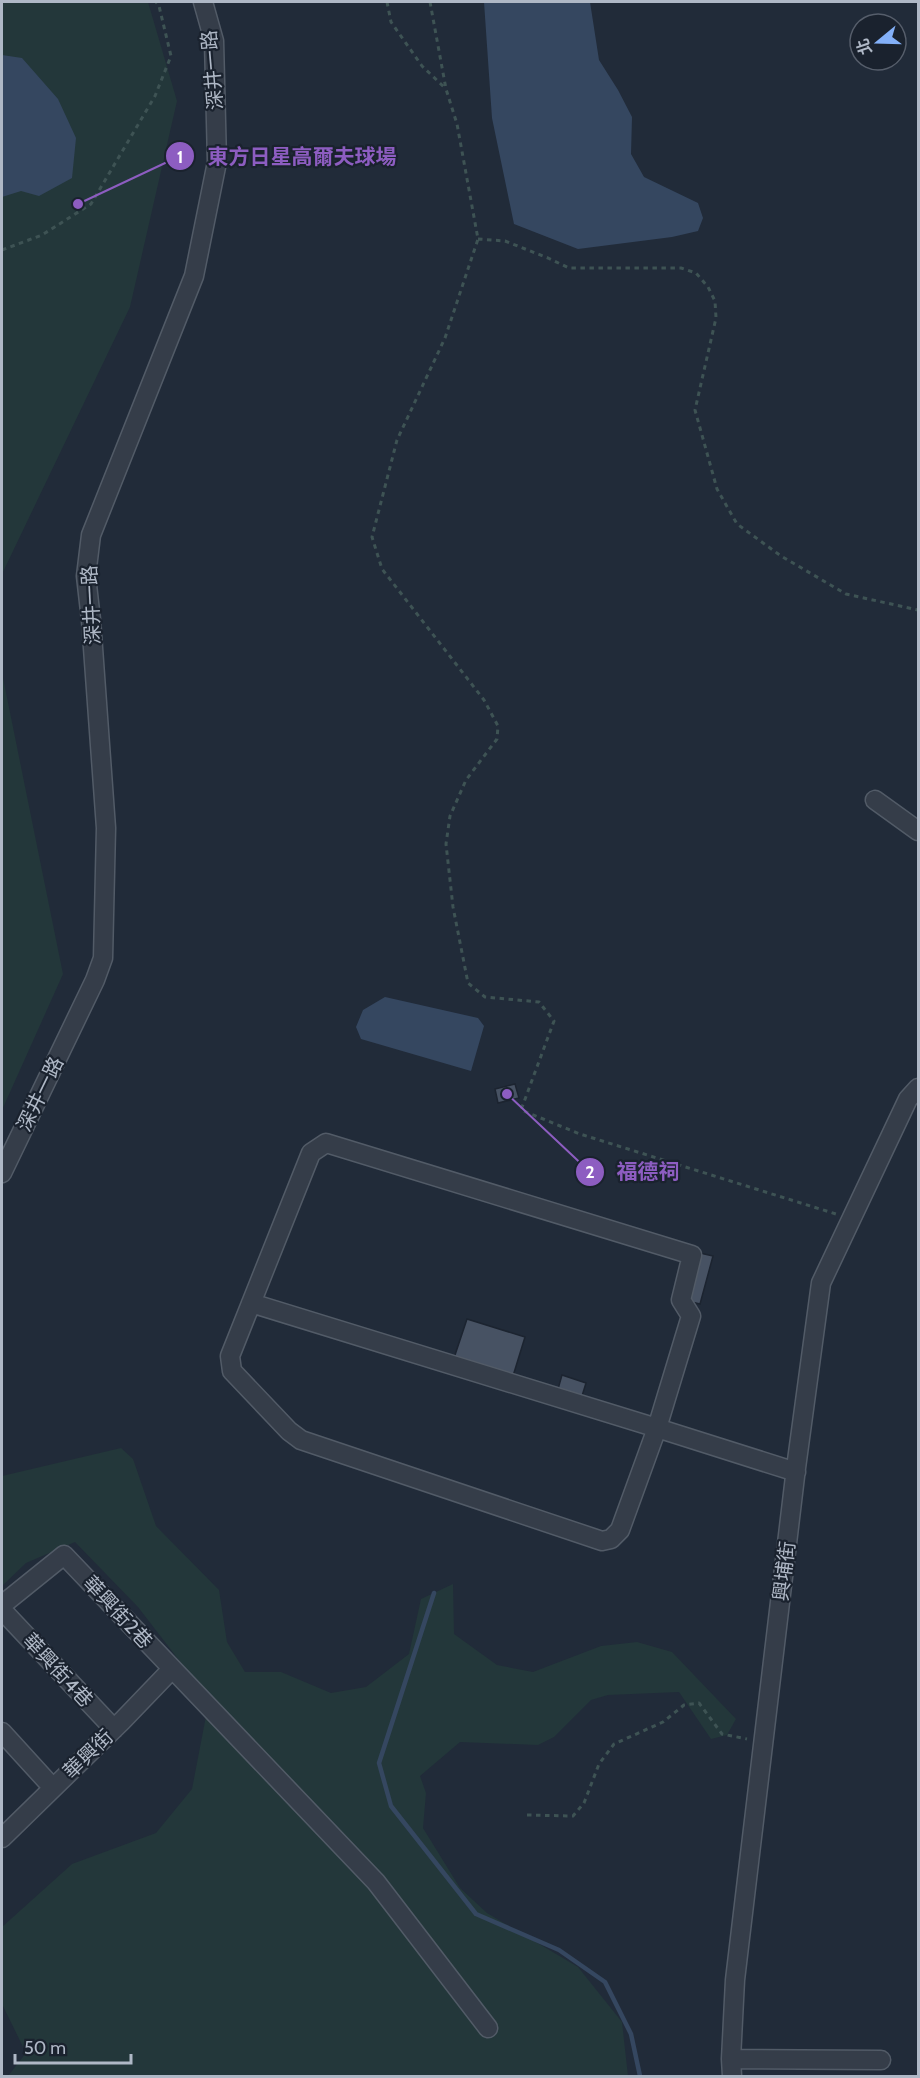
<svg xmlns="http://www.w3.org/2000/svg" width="920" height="2078" viewBox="0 0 920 2078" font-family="Cabin,'Noto Sans TC',sans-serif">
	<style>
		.green { fill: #23373a }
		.water { fill: #354760 }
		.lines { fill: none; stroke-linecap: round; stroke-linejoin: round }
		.stream { stroke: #354760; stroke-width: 4.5 }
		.building { fill: #475263; stroke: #1c2430; stroke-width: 1.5 }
		.minor-casing { stroke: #525b67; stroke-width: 21 }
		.path { stroke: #3e5354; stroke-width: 3; stroke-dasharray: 4.5 4.5; stroke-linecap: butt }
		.minor { stroke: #353d49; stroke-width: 18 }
		.labels { text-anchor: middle; stroke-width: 4.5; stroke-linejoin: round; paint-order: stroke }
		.street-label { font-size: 20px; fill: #afb8c6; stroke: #1a222e }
		.leader { fill: none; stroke: #8d5dc1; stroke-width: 2 }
		.callout-dot { fill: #8d5dc1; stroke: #1a222e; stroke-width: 2 }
		.mark-label { font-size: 18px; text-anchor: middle; font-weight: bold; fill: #fff }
		.callout-label { font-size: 21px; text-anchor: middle; font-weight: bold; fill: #8d5dc1; stroke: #1a222e; stroke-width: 4.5; stroke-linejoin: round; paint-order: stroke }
	</style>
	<rect width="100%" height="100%" fill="#212b39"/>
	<path class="green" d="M2 2H148L177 101 130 307 2 574Z
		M2 673 63 974 2 1110Z
		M121 1448 133 1459 156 1526 219 1590 227 1642 245 1672H281L331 1693 366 1687 409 1654 421 1599 453 1584 454 1634 497 1665 533 1672 601 1646 637 1642 672 1652 736 1719 727 1735 711 1739 679 1692 608 1695 591 1700 554 1737 538 1745 460 1742 420 1776 426 1793 423 1828 460 1888 487 1913 578 1967 622 2022 628 2076H8L26 2053 2 2004V1927L72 1864 156 1833 192 1789 206 1716 195 1681 138 1607 75 1542 26 1563 2 1586V1476Z"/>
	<path class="water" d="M484 2H590L599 60 618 90 632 117 631 154 644 177 698 203 703 218 698 231 672 237 578 249 514 224 492 118Z
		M2 55 22 58 58 99 76 138 72 178 39 196 21 191 2 197Z
		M385 997 478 1018 484 1026 471 1071 361 1039 356 1027 363 1010Z"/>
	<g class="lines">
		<path class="stream" d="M434 1593 379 1763 391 1806 476 1914 559 1950 605 1982 631 2034 640 2076"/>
	</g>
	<path class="building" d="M515 1084 519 1098 498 1103 495 1089Z
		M700 1253 713 1256 700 1304 687 1301Z
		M467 1319 525 1337 513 1376 454 1358Z
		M562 1375 586 1383 582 1396 558 1389Z"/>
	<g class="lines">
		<g class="minor-casing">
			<path id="minor" d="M875 800 918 831
				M2 1173 95 980 103 958 106 828 91 620 86 576 91 535 194 276 217 162 214 41 203 2
				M251 1303 657 1428 691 1316 681 1300 692 1255 326 1143 311 1153 230 1356 232 1371 289 1431 301 1440 602 1541 611 1539 620 1530 657 1428 796 1472
				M2 1605 64 1555 376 1882 488 2028
				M2 1610 114 1729
				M2 1732 53 1788
				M2 1838 122 1721 172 1669
				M731 2059 881 2060
				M732 2076 731 2059 735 1980 796 1468 821 1283 908 1099 918 1088"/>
		</g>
		<path class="path" d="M387 2 391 22 422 66 444 87
			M430 2 446 89 457 124 478 239 445 338 397 440 372 537 382 569 484 700 498 726 497 739 466 780 450 816 446 844 453 907 468 983 485 997 539 1002 554 1021 521 1110 580 1134 836 1214
			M478 239 505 241 548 258 569 268H681L696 273 708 287 715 301 716 318 695 410 717 489 737 524 781 556 846 594 918 610
			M2 250 42 235 91 204 155 96 171 56 159 6 156 2
			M527 1815 573 1816 584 1803 599 1764 614 1744 663 1722 684 1705 699 1703 722 1734 747 1739"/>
		<use href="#minor" class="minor"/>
	</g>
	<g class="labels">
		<g class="street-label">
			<text transform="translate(212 70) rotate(-95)" y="7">深井一路</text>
			<text transform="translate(91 605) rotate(-93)" y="7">深井一路</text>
			<text transform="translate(40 1094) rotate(-64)" y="7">深井一路</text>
			<text transform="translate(784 1571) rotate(-83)" y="7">興埔街</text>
			<text transform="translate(118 1612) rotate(47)" y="7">華興街2巷</text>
			<text transform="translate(58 1670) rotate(47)" y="7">華興街4巷</text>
			<text transform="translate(88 1754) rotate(-44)" y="7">華興街</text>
		</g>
	</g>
	<path class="leader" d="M78 204L180 156M507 1094L590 1172"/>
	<g class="callout-dot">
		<circle cx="78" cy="204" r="6"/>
		<circle cx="507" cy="1094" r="6"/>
		<circle cx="180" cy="156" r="15"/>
		<circle cx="590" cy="1172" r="15"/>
	</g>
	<g class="mark-label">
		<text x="180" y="163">1</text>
		<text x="590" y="1178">2</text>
	</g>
	<g class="callout-label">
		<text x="302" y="164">東方日星高爾夫球場</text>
		<text x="648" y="1179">福德祠</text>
	</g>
	<rect width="920" height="2078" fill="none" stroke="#afb8c6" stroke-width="6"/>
	<g transform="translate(878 42) rotate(251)"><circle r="28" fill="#1a222e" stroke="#565e6b" stroke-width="1.5"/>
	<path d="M0-4.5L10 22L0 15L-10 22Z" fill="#83b0f8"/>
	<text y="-9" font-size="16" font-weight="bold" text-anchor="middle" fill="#afb8c6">北</text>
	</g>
	<path d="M15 2054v9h116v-9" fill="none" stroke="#afb8c6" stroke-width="3"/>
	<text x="24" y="2054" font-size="18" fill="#afb8c6" stroke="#1a222e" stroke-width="4.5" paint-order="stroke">50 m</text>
</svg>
